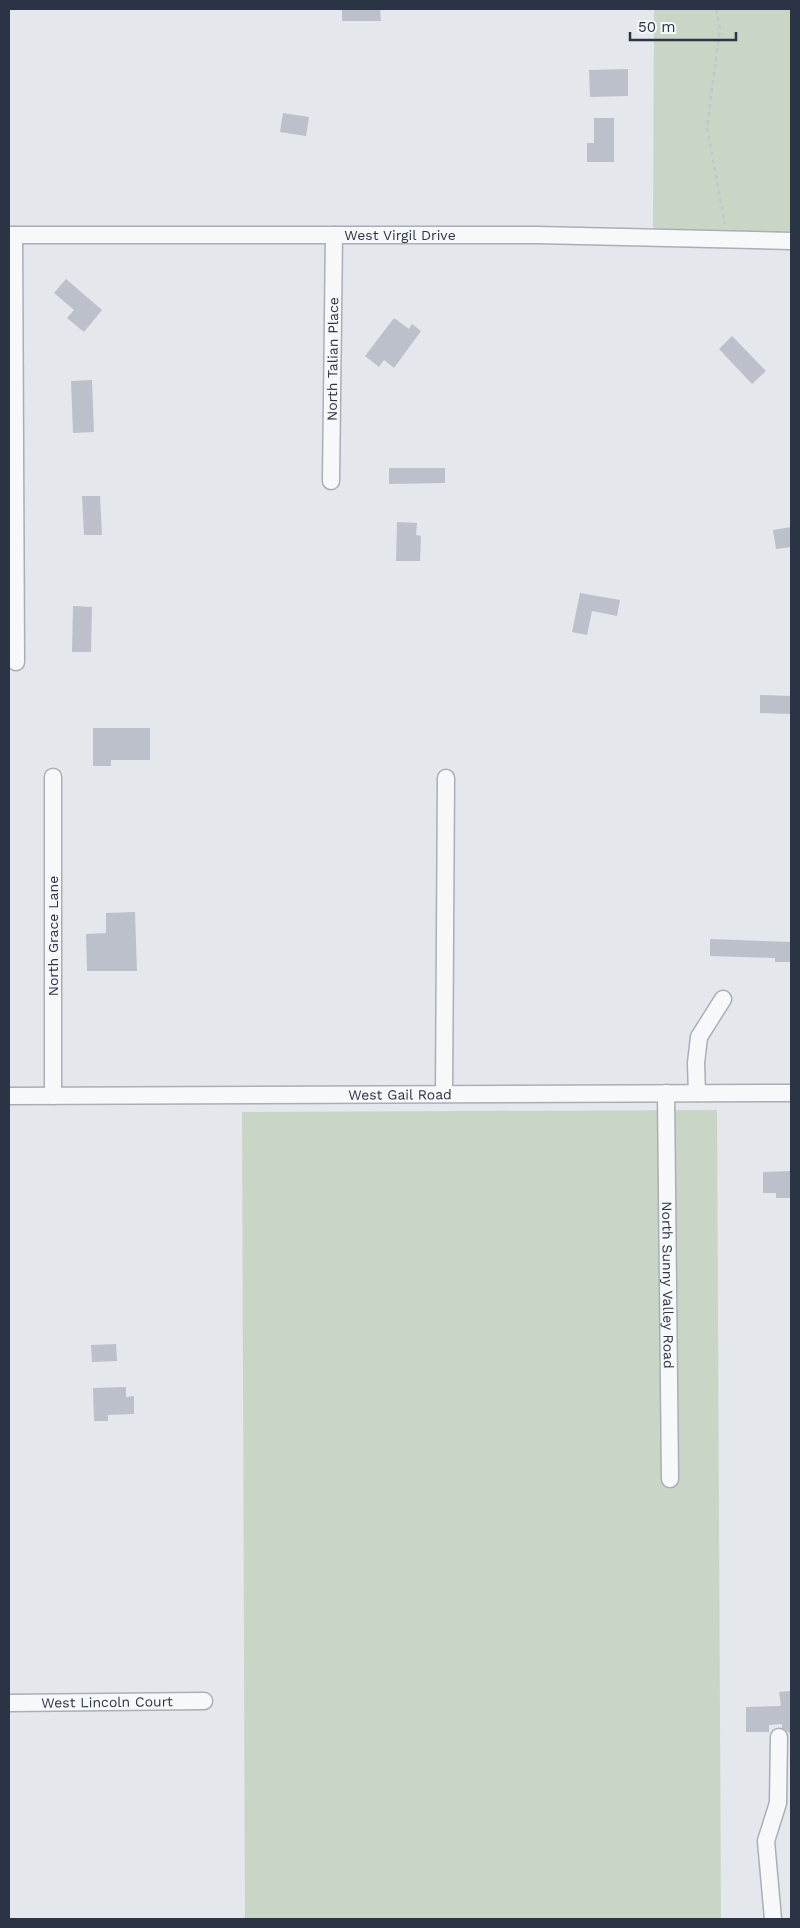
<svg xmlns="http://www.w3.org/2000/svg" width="800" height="1928" viewBox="0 0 800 1928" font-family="'Work Sans',sans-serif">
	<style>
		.green { fill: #c9d6c5 }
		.building { fill: #bbc0ca }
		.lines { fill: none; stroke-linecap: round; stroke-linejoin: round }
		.minor-casing { stroke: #a9aeb7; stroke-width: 19 }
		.path { stroke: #c2c5cb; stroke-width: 2.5; stroke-dasharray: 4 4; stroke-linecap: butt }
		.minor { stroke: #f7f8fa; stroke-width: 16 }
		.labels { text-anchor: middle; stroke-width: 4.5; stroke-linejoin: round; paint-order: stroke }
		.street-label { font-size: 14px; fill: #2b3445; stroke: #f4f6f9 }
	</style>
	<rect width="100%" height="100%" fill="#e4e7ec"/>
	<path class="green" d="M654 9H791V236L663 235 653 227Z
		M717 1110 721 1919H245L242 1112Z"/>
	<path class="building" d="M342 9H380L381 21H342Z
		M628 69V96L590 97 589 70Z
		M283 113 309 117 306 136 280 132Z
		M594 118H614V162H587V143H594Z
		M66 279 102 310 84 332 67 318 74 310 54 293Z
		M394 318 409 329 412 324 421 331 394 368 384 360 379 367 365 356Z
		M732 336 766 371 752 384 719 349Z
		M92 380 94 432 73 433 71 381Z
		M389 468H445V483L389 484Z
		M82 496H100L102 535H84Z
		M397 522 417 523 416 535 421 536 420 561H396Z
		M791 527V547L776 549 773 530Z
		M580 593 620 600 617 616 592 611 587 635 572 632Z
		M73 606 92 607 91 652H72Z
		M760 695 791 696 790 714 760 713Z
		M93 728H150V760H111V766H93Z
		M135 912 137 971H87L86 934 106 933V913Z
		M710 939 791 942V962H775V958L710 956Z
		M791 1171V1198H776V1193H763V1172Z
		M116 1344 117 1361 92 1362 91 1345Z
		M126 1387V1397L134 1396V1414L108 1415V1421H94L93 1388Z
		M791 1691V1734L782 1728V1724L769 1725V1732H746V1707L781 1706 779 1692Z"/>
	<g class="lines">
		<g class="minor-casing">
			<g id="minor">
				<path id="s1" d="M9 235H537L791 241"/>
				<path d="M14 235 16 662"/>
				<path id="s2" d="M331 481 334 235"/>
				<path d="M53 777V1096"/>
				<path id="s3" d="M666 1093 670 1479"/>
				<path d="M697 1093 696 1063 699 1037 723 999"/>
				<path d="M444 1094 446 778"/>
				<path id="s4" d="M9 1096 791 1093"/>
				<path id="s5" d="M9 1703 204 1701"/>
				<path d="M773 1919 766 1841 778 1803 779 1737"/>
			</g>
		</g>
		<path class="path" d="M716 9 720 28 707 128 725 224"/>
		<use href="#minor" class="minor"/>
	</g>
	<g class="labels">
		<g class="street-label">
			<text dy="5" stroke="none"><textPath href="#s1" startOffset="391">West Virgil Drive</textPath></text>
			<text dy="5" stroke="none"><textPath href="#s2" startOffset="122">North Talian Place</textPath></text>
			<text transform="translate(53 936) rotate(-90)" y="5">North Grace Lane</text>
			<text dy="5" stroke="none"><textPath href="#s4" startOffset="391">West Gail Road</textPath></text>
			<text dy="5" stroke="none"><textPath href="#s3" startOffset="192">North Sunny Valley Road</textPath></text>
			<text dy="5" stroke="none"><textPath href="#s5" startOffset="98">West Lincoln Court</textPath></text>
		</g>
	</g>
	<rect width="800" height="1928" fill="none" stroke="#2b3445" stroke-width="20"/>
	<path d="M630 32v8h106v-8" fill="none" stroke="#2b3445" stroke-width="2.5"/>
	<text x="638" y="32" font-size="15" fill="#2b3445" stroke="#f4f6f9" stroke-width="4" paint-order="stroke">50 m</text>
</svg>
